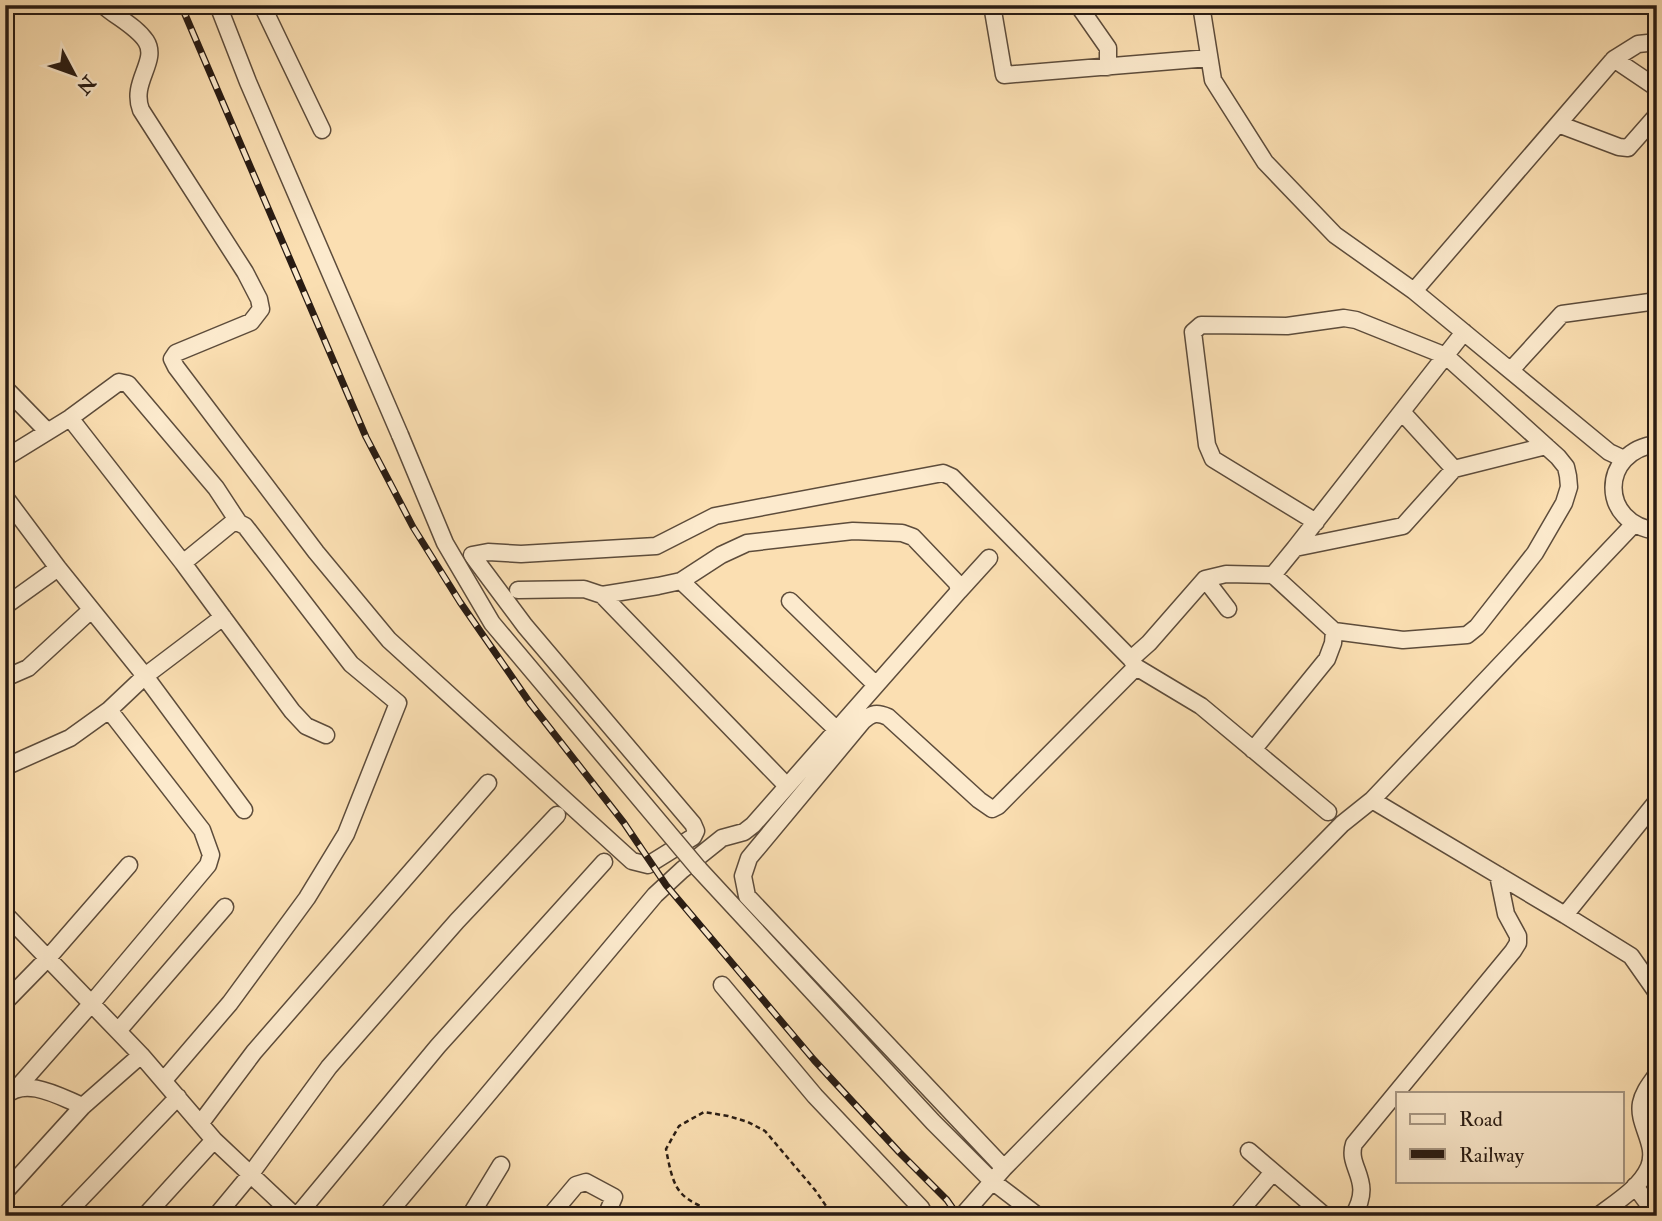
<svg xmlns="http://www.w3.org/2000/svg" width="1662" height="1221" viewBox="0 0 1662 1221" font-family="'IM FELL Double Pica',serif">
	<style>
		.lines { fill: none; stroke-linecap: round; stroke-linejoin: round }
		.minor-casing { stroke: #5d4c3b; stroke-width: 19 }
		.path { stroke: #281b13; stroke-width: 2.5; stroke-dasharray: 5 3.5; stroke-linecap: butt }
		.minor { stroke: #fceacd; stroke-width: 16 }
		.rail-casing { stroke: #281b13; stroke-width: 7 }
		.rail { stroke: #fceacd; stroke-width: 4.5; stroke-dasharray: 13; stroke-linecap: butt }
		.minor-bridge-casing { stroke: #5d4c3b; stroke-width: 19; stroke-linecap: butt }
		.minor-bridge { stroke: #fceacd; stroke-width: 16 }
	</style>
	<rect width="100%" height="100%" fill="#fbdfb2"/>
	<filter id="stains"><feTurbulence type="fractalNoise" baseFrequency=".00286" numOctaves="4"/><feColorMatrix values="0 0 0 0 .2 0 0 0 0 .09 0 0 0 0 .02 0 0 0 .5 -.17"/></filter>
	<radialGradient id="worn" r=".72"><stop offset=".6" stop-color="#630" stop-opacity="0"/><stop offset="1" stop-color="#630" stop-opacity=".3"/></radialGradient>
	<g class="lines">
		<g class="minor-casing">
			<path id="minor" d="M103 5C116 17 136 26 146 41 159 61 130 82 141 110L245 272 259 299 261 309 251 322 176 353 172 359 176 367 316 552 389 640 632 861 648 865 693 837 696 831 693 824 525 626 472 555 488 552 521 554 656 546 715 516 943 473 952 477 1131 659
				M218 5 248 82 400 435
				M262 5 322 130
				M992 5 1004 75 1209 58
				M1078 5 1108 48V67
				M1201 5 1213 80 1265 162 1335 235 1414 291 1609 452 1624 459
				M1614 59 1638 44 1657 42
				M1558 124 1619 147 1628 148 1657 115
				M1414 291 1614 59 1657 88
				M1511 370 1562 314 1657 301
				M5 388 47 431
				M1402 412 1454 469 1403 526 1295 548 1464 332
				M70 418 183 563 292 711 306 726 326 735
				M1657 444C1599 451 1599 524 1657 531
				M5 458 70 418 119 382 128 384 216 488 239 523 245 526 351 664 398 703 346 834 307 898 230 1003 164 1080
				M1454 469 1546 446
				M5 497 58 568 145 676 244 810
				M1295 548 1273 575 1334 631 1403 640 1467 635 1477 627 1535 553 1564 503 1569 487 1568 476 1566 467 1558 457 1446 356 1356 320 1344 318 1287 326 1201 325 1193 332 1207 445 1213 459 1316 522
				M183 563 232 523H239
				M1205 579 1226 574 1273 575
				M681 581 836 729
				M959 591 989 558
				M602 595 787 786
				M790 601 876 685
				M5 606 58 568
				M1228 609 1205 579 1149 643 1131 659 1136 667 1201 706 1328 812
				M5 678 28 668 91 610
				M1253 750 1327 659 1333 643 1334 631
				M5 767 70 738 109 710 145 676 223 617
				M1372 800 1565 915 1657 801
				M698 868 933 1122 992 1181 1038 1216
				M5 914 141 1055 214 1140 295 1216
				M1565 915 1631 956 1657 993
				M722 985 815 1096 921 1208 925 1216
				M5 1002 48 958 129 865
				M118 1031 225 907
				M17 1088 92 1003 208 865 211 855 202 830 109 710
				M5 1096C26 1076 60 1097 83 1106
				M200 1124 254 1052 488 783
				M1249 1151 1325 1216
				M1004 1168 747 896 743 876 749 858 863 721C872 713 877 712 888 717L979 800 992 809 998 806 1136 667
				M1635 1186 1657 1216
				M5 1192 83 1106 141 1055
				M64 1216 178 1097
				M145 1216 214 1140
				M216 1216 250 1175 329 1067 457 921 557 815
				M297 1216 438 1046 604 862
				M386 1216 655 895 682 870 722 838 744 832 753 825 959 591 957 583 913 537 902 533 853 531 747 543 721 555 681 581 658 586 602 595 584 589 518 590
				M470 1216 501 1165
				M550 1216 576 1185 586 1182 614 1197 606 1216
				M962 1216 1004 1168 1342 824 1372 800 1633 525
				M1236 1216 1273 1172
				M1353 1216C1375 1180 1346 1168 1354 1144L1513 951 1518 943V936L1506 914 1498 875
				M1598 1216C1616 1202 1640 1188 1649 1167 1658 1144 1637 1125 1641 1103 1643 1092 1651 1083 1657 1074"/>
		</g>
		<path class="path" d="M723 1216C679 1197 675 1197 666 1149L679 1126 704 1112 728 1116 748 1122 765 1131 815 1190 833 1216"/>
		<use href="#minor" class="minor"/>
		<g class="rail-casing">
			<path id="rail" d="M181 5 366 437 413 527 460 602 530 703 624 823 666 885 814 1060 899 1152 947 1200 958 1216"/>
		</g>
		<use href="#rail" class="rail"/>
		<g class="minor-bridge-casing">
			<path id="minor-bridge" d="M400 435 445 543 492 623 698 868"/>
		</g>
		<use href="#minor-bridge" class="minor-bridge"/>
	</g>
	<rect width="1662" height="1221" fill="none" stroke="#fbdfb2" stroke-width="28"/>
	<rect x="7" y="7" width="1648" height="1207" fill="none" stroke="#281b13" stroke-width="3.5"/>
	<rect x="14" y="14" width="1634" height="1193" fill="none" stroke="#281b13" stroke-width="2"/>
	<rect x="1396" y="1092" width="228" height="91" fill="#fceacd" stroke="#a79783" stroke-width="2"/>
	<rect x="1410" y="1114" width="35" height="10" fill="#fceacd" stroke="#a79783" stroke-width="2"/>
	<text x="1459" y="1126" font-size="21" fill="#281b13">Road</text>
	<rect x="1410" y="1149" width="35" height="10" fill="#281b13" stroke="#a79783" stroke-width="2"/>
	<text x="1459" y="1162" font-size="21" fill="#281b13">Railway</text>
	<g transform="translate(74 74) rotate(131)" stroke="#fceacd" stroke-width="5" paint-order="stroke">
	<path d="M0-5L12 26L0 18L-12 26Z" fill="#281b13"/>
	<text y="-10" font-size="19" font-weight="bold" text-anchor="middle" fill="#281b13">N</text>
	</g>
	<rect width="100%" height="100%" filter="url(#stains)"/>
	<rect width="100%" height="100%" fill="url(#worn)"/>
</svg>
